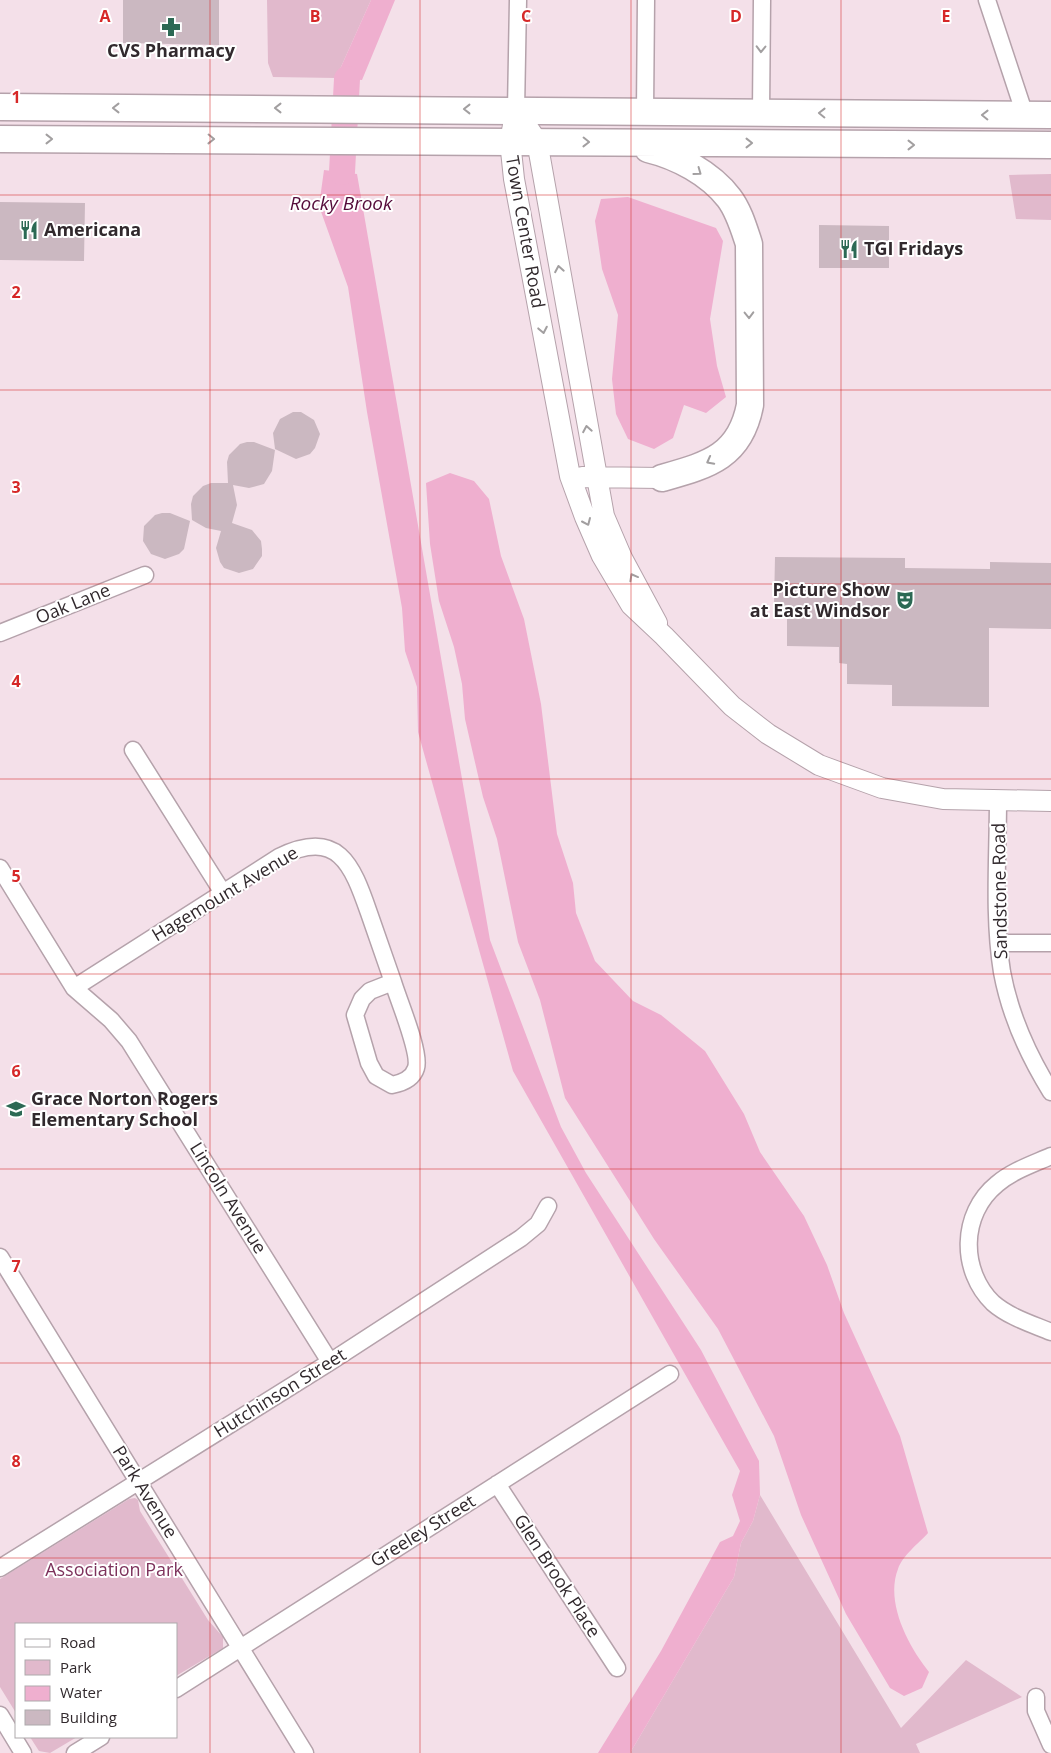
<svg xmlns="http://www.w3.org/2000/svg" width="1051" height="1753" viewBox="0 0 1051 1753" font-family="'Open Sans',sans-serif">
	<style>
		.green { fill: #e1b9cc }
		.water { fill: #efafcf }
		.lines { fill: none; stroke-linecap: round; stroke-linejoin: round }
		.river { stroke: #efafcf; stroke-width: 26 }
		.building { fill: #cbb8c1 }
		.minor-casing { stroke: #b5a2ab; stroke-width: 19 }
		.tertiary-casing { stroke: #b5a2ab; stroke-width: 22 }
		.trunk-casing { stroke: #b5a2ab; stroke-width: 29 }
		.minor { stroke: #fff; stroke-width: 16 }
		.tertiary { stroke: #fff; stroke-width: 20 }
		.trunk { stroke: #fff; stroke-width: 26 }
		.oneway { stroke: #a29fa0 }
		.grid { fill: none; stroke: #d62828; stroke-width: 1; stroke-opacity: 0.55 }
		.labels { text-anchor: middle; stroke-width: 4; stroke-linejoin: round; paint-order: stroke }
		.poi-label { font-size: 18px; font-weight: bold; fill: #31292d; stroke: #fff; text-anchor: start }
		.street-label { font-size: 18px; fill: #31292d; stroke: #fff }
		.park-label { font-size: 18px; fill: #7d325c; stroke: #fff }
		.water-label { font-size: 19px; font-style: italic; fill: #550b3a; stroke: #fff }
		.grid-label { font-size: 16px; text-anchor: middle; font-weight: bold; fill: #d62828; stroke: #fff; stroke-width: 4; stroke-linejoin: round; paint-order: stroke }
	</style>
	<rect width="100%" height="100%" fill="#f4e0e9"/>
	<path class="green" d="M267 0H371L336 78 273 77 268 63Z
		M1051 174V220L1016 219 1009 175Z
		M760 1495 901 1728 966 1660 1022 1697 916 1744 920 1753H630L734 1577 741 1543 753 1521Z
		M135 1498 138 1500 140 1511 208 1620 223 1637V1648L176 1676V1624H16V1713L0 1687V1579L129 1499Z
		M30 1737H77L50 1753 39 1751Z"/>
	<path class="water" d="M371 0H395L362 80 336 78Z
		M324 170 357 174 490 940 561 1127 586 1173 701 1350 759 1461 760 1495 753 1521 741 1543 734 1577 630 1753H598L661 1651 720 1542 733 1536 740 1521 732 1495 740 1471 513 1071 418 732 417 687 405 651 402 608 367 412 348 287 319 206Z
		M628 197 716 228 723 241 710 319 717 366 726 397 706 413 684 405 673 438 654 449 628 439 616 414 612 379 618 315 602 269 595 221 601 199Z
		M450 473 474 481 489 499 501 556 524 619 541 704 557 834 573 883 576 913 595 961 633 1001 661 1015 705 1051 744 1114 760 1152 804 1216 827 1265 844 1313 900 1436 928 1533C919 1543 902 1556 898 1569 885 1602 908 1646 929 1672L922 1688 904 1696 890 1688 846 1614 801 1515 774 1436 718 1329 654 1239 565 1098 540 1000 518 942 497 839 483 797 465 719 462 684 454 647 439 601 430 544 426 483Z"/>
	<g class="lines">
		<path class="river" d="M342 172 347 79"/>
	</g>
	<path class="building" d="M123 0H219V45L123 43Z
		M0 202 85 203 84 261 0 260Z
		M819 225 889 226V268H819Z
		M293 412H301L314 420 320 434 315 448 310 454 296 459 275 449 273 433 280 419Z
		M247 442H254L275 450 272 471 264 484 249 488 233 485 237 505 232 523 252 530 261 541 262 549V556L253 569 239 573 224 568 220 562 216 548 221 531 206 528 192 520 191 504 193 496 203 486 211 483H228L227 462 229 455 240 444Z
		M162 513H170L190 521 184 549 179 554 165 559 151 554 143 541 144 526 155 515Z
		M775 557 905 558V568L990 569V562L1051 563V629L989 628V707L892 706V685L847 684V664L839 663V647L787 646V616H783V605H774Z"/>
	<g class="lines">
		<g class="minor-casing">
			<path id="minor" d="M987 0 1025 115
				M516 110 518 0
				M645 111 646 0
				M761 112 762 0
				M0 633 145 575
				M133 750 223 893
				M998 800C998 857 993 916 1002 972 1010 1015 1028 1055 1051 1092
				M0 868 74 988 111 1020 129 1041 330 1362
				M999 943H1051
				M393 982C398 999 421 1053 416 1068 413 1078 402 1083 392 1085L376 1076 369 1063 355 1015 362 999 370 991Z
				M74 988 279 857C338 828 352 864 369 913 377 936 385 959 393 982
				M1051 1156C1033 1164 1012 1171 997 1184 960 1214 960 1271 993 1303 1009 1317 1032 1324 1051 1332
				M0 1257 305 1753
				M497 1484 617 1668
				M0 1568 330 1362 521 1238 538 1224 548 1206
				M176 1689 670 1374
				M1036 1697V1711L1051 1745
				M0 1715 23 1753
				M75 1753 101 1737"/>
		</g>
		<g class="tertiary-casing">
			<path id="tertiary" d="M516 110 510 141 514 179 570 476 585 517 602 556 631 605 664 636 732 706 768 734 819 765 882 788 943 799 1051 801
				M516 110 537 141 604 516 622 558 657 623
				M582 477 662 478"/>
		</g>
		<g class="trunk-casing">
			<path id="trunk" d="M0 107 1051 115
				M0 139 1051 145
				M648 149C677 156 710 173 729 198 739 211 744 229 749 244L750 405C740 457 708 465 662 478"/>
		</g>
		<use href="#minor" class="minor"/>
		<use href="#tertiary" class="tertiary"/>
		<use href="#trunk" class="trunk"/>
	</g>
	<defs><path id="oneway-chevron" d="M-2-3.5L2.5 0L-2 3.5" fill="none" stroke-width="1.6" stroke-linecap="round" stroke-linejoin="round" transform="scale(1.25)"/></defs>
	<g class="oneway">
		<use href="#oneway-chevron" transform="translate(761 49) rotate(91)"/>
		<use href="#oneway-chevron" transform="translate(116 108) rotate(-180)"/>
		<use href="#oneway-chevron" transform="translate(278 108) rotate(-180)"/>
		<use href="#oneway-chevron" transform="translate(467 109) rotate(-180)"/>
		<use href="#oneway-chevron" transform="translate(822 113) rotate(-179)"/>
		<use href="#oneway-chevron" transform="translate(985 115) rotate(-179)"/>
		<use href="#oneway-chevron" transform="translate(49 139)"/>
		<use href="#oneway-chevron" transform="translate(211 139) rotate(1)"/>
		<use href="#oneway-chevron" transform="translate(586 142) rotate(1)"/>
		<use href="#oneway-chevron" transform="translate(749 143)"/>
		<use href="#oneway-chevron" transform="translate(911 145)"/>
		<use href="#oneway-chevron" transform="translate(698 172) rotate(36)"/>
		<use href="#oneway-chevron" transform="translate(559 269) rotate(-100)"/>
		<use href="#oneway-chevron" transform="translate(749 315) rotate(89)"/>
		<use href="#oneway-chevron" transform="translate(543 330) rotate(79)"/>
		<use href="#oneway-chevron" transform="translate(587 429) rotate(-100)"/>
		<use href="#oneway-chevron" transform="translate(710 461) rotate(152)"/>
		<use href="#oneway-chevron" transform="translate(587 522) rotate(66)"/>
		<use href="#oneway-chevron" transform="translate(633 577) rotate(-119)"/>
	</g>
	<path class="grid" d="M210 0V1753M420 0V1753M631 0V1753M841 0V1753M0 195H1051M0 390H1051M0 584H1051M0 779H1051M0 974H1051M0 1169H1051M0 1363H1051M0 1558H1051"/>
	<defs>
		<g id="pharmacy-bare" transform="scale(1.5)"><path d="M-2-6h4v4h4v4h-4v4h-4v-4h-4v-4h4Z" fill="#2c6954" stroke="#fff" stroke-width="2.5" paint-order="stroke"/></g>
		<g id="restaurant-bare" transform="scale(1.5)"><path d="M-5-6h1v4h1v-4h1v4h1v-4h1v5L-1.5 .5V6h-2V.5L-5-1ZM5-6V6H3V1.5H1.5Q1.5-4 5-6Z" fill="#2c6954" stroke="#fff" stroke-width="2.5" paint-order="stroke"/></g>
		<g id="theatre-bare" transform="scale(1.5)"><path d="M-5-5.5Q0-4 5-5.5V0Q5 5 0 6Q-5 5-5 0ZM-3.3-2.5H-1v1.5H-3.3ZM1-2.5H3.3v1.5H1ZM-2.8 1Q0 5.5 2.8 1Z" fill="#2c6954" stroke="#fff" stroke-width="2.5" paint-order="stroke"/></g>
		<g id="school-bare" transform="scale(1.5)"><path d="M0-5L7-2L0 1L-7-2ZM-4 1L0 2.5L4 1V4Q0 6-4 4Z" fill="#2c6954" stroke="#fff" stroke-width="2.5" paint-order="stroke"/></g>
	</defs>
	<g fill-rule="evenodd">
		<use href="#pharmacy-bare" x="171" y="27"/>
		<use href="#restaurant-bare" x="29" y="230"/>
		<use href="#restaurant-bare" x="849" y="249"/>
		<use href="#theatre-bare" x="905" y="600"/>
		<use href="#school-bare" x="16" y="1109"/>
	</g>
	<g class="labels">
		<g class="poi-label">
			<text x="171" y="57" text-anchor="middle">CVS Pharmacy</text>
			<text x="44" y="236">Americana</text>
			<text x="864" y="255">TGI Fridays</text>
			<text x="890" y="596" text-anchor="end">Picture Show<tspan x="890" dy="21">at East Windsor</tspan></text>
			<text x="31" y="1105">Grace Norton Rogers<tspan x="31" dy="21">Elementary School</tspan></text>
		</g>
		<g class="street-label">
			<text transform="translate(525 232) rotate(80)" y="6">Town Center Road</text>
			<text transform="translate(73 604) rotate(-22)" y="6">Oak Lane</text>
			<text transform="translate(1000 891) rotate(-91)" y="6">Sandstone Road</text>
			<text transform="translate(225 894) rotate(-31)" y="6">Hagemount Avenue</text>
			<text transform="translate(228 1198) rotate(58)" y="6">Lincoln Avenue</text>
			<text transform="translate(280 1393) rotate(-32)" y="6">Hutchinson Street</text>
			<text transform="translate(145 1492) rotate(58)" y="6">Park Avenue</text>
			<text transform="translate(423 1531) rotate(-32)" y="6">Greeley Street</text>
			<text transform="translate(557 1576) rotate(57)" y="6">Glen Brook Place</text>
		</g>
		<g class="park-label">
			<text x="114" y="1576">Association Park</text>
		</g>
		<g class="water-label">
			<text x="341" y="210">Rocky Brook</text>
		</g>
	</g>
	<g class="grid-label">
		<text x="105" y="22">A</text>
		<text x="315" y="22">B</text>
		<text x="526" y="22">C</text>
		<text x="736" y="22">D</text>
		<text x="946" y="22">E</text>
		<text x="16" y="103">1</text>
		<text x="16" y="298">2</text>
		<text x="16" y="493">3</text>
		<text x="16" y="687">4</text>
		<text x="16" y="882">5</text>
		<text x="16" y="1077">6</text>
		<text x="16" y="1272">7</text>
		<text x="16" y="1467">8</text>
	</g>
	<rect x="15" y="1623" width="162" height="115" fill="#ffffff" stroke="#ada9ab"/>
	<rect x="25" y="1639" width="25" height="8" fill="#ffffff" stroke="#ada9ab"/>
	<text x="60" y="1648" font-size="15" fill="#31292d">Road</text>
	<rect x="25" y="1660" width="25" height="15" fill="#e1b9cc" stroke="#ada9ab"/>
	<text x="60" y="1673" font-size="15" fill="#31292d">Park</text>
	<rect x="25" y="1686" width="25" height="15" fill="#efafcf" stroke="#ada9ab"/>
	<text x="60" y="1698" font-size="15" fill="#31292d">Water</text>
	<rect x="25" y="1710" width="25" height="15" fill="#cbb8c1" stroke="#ada9ab"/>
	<text x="60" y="1723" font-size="15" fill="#31292d">Building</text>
</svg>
